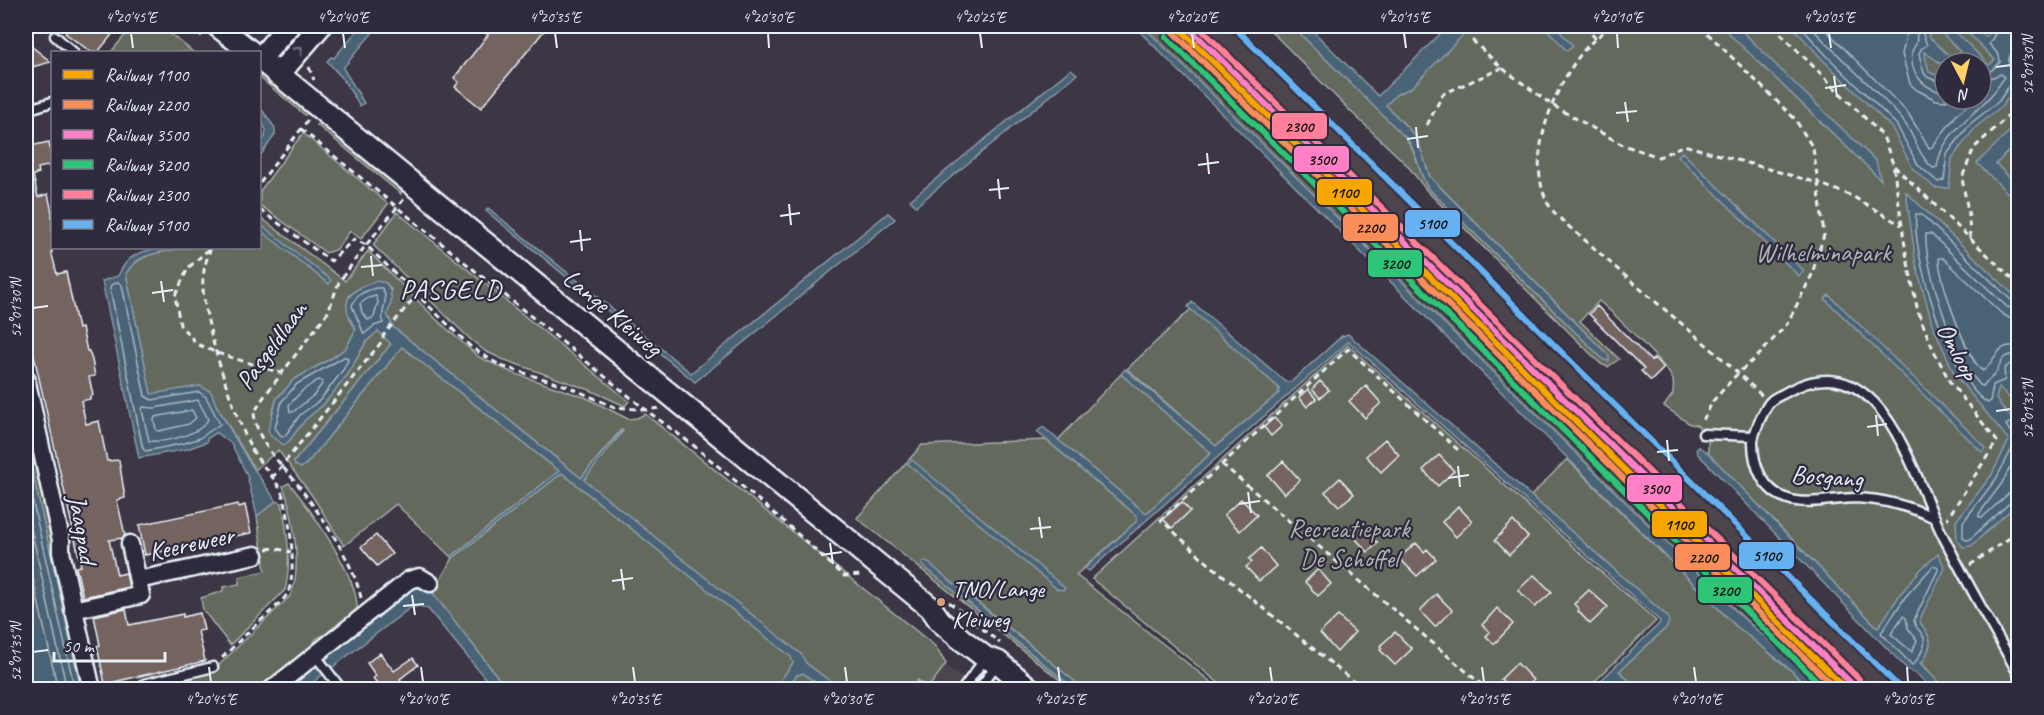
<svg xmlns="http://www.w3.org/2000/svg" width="2044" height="715" viewBox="0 0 2044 715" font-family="Caveat,sans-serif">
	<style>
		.built { fill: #4e444d }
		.green { fill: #64695b; stroke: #a6adaa; stroke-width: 1.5; fill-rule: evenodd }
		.water { fill: #4a6274; stroke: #899ba9; stroke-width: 1.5; fill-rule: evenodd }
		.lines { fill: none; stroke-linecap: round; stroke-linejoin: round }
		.shore { stroke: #a9b8c3; stroke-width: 1.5 }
		.building { fill: #746461; stroke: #e8f1f8; stroke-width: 1.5 }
		.service-casing { stroke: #e8f1f8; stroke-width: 13 }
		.minor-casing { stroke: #e8f1f8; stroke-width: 21 }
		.tertiary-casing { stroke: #e8f1f8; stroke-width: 26 }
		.path { stroke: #e8f1f8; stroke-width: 3; stroke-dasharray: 6 4.5; stroke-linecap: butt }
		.service { stroke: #2f2a3d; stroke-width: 8 }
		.minor { stroke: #2f2a3d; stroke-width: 16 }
		.tertiary { stroke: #2f2a3d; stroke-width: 21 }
		.rail-1-casing { stroke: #2f2a3d; stroke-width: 10 }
		.rail-2-casing { stroke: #2f2a3d; stroke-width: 10 }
		.rail-3-casing { stroke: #2f2a3d; stroke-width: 10 }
		.rail-4-casing { stroke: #2f2a3d; stroke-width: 10 }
		.rail-5-casing { stroke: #2f2a3d; stroke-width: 10 }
		.rail-6-casing { stroke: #2f2a3d; stroke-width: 10 }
		.rail-1 { stroke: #f7a600; stroke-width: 6 }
		.rail-2 { stroke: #fa8e5a; stroke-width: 6 }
		.rail-3 { stroke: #ff80c5; stroke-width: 6 }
		.rail-4 { stroke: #2dc577; stroke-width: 6 }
		.rail-5 { stroke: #ff8098; stroke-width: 6 }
		.rail-6 { stroke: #66b1f2; stroke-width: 6 }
		.oneway { stroke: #70707e }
		.ticks { fill: none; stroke: #e8f1f8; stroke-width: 2 }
		.bus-dot { fill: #d9a179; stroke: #2f2a3d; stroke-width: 2 }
		.labels { text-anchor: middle; stroke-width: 4.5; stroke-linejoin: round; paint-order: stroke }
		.bus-label { font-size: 24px; fill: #e8f1f8; stroke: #2f2a3d; text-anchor: start }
		.park-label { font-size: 26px; fill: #adb4b1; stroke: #2f2a3d }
		.street-label { font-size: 26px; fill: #e8f1f8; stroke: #2f2a3d }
		.neighbourhood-label { font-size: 27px; letter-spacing: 1.5px; fill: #e8f1f8; stroke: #2f2a3d }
		.line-badge { stroke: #2f2a3d; stroke-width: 2 }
		.pale-badge-label { font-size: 16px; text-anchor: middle; font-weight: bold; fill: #111 }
		.neatline { fill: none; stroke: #e8f1f8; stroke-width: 2 }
		.ticks-label { font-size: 15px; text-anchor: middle; fill: #e8f1f8 }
	</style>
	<rect width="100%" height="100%" fill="#3d3644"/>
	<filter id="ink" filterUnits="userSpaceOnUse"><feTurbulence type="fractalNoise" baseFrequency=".0167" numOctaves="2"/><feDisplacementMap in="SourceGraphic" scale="12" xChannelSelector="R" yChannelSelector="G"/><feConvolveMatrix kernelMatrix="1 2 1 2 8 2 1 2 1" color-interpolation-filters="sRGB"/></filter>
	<g filter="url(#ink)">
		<path class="built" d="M1169 26H1241L1909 689H1842Z
			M941 662 976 689 920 690Z"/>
		<path class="green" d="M116 26H161L193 52H111L126 34Z
			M1143 26H1160L1832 689H1824L1743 618Z
			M1266 26H1292L1400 131C1417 149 1416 167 1428 188L1604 360 1608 355 1430 177 1417 138 1382 101 1457 26H2018V689H1945L1883 621 1878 628 1708 453V437L1697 425 1690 424 1664 406 1673 394C1673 390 1674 384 1673 380 1669 367 1612 312 1599 301L1580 321 1619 359 1608 367 1601 364 1427 191 1407 165 1344 105ZM1945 63H1981V99H1945Z
			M260 69 310 110 305 115 260 78Z
			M321 119 402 184 401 194 317 125Z
			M303 133 388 204 361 239 350 231 337 249 326 253 260 205V191Z
			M397 212 629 401 625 406 590 390 502 359 485 351 469 338 373 245Z
			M260 217 345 281 368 251 437 320 479 357 513 373 587 398 628 419 637 418 645 414 935 646 946 664 928 688 918 680 911 689H840L806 663 800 654 583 480 623 431 621 430 581 478 393 327 387 314 391 290 386 283C371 281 361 286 349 296L350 319 356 329 346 348 332 358 293 380 287 388 277 398 272 414 289 441 305 420 324 404 348 374 366 342 378 330 391 344 294 462 295 465H305L309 461 402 347 559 471 451 557 396 504 344 546 313 497 278 450 255 470 216 405 211 392 200 386 151 395 126 274C143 239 225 248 260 248Z
			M1191 309 1279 388V393L1216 446 1127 369Z
			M1348 345 1656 621 1587 689H1226L1092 579Z
			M1121 374 1211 453 1148 512H1144L1058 440Z
			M26 424 33 459H38L40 464 35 466 47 518 53 521 50 530 87 689H81L26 444Z
			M1046 440 1137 516V521L1076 575 1220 689H1084L975 600 922 565 1075 689H1071L857 518 922 445Z
			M1567 459 1736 626 1792 671 1808 689H1638L1619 671 1667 627V616L1531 496Z
			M562 473 792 657 794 663 774 689H507L432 592 453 558Z
			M289 483C308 505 365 586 356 613L331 632 317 638 302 659 263 689H165L164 684 197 676 219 665 290 596C303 570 293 512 283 486Z
			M276 501 282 503C287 531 292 562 285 590L230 645 203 610 201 598 223 591V587L239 584V577L265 571 257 516Z
			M803 673 825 689 786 690 797 675Z"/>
		<path class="water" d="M361 26H378L343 68 364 103 360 106 343 79 327 61 331 57 334 58Z
			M1134 26H1143L1743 618 1824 689H1808L1792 671 1736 626Z
			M1292 26H1308L1378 96 1448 26H1465L1468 29 1464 34 1411 88 1397 94 1386 105 1417 138 1430 177 1609 356V361L1604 360 1428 188C1418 172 1418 153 1407 139Z
			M1544 26H1555L1573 46 1567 51Z
			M1721 26H1737L1789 78 1876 161 1881 180Z
			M1792 26H1950L1989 65 1995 60 1961 26H1972L1985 37 1990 33 1982 26H2018V47L2015 61 2018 81 2004 104 1975 128 1952 158 1949 188H1935L1913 169 1892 128 1823 60ZM1936 27 1971 63H1981V99H1945V79L1929 72 1924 52 1945 66V63H1957L1928 36Z
			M1071 69 1077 74 916 206 910 200Z
			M260 107 275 128V135L260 156V144L265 137 266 130 260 118Z
			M2018 123V141L1996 164 2018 186V203L1977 163Z
			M1682 152 1804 271 1799 276 1678 156Z
			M1906 192 2018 299V371L2015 367 2009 373 2018 384V407L1999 387 1996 399 2008 415 2018 422V503L1971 546 1963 547 1957 539 1956 521 1991 476 2009 440 1955 375 1932 323 1916 264Z
			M488 208 691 373 888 213 895 219 695 382 486 211Z
			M260 224 331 280 329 284 260 230Z
			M158 248H185C163 252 137 252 126 274L151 394 200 386 211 392 216 405 248 460 276 501 257 516 247 475 231 443 216 433 207 439V442L187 449 139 458 102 281 118 276C126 257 137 252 158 248Z
			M376 281 386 283C393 293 393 303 387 314L393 327 581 478 622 430 623 431 584 480 801 654 806 663 840 689H825L803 673 797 675 786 689H774L793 663 791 657 562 473 453 558 451 557 559 471 402 347 309 461 301 468 295 465 294 462 391 344 378 331 366 342 348 374 324 404 305 420 289 441 284 445 271 436 268 430 277 398 287 388 293 380 332 358 346 348 356 329C338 302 347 291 376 281Z
			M1829 295 1986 448 1982 452 1825 299Z
			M1192 302 1286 382H1291L1342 336 1348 334 1667 616 1669 621 1667 627 1619 671 1638 689H1620L1610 681 1601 689H1592L1659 624 1660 621 1349 342 1347 343 1089 571 1085 568 1137 521V516L1037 432 1043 427 1144 512H1148L1211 453 1121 374 1125 369 1216 446 1279 393V388L1188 307Z
			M26 444 81 689H26Z
			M1699 447 1708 453 1878 628 1901 593 1921 569 1938 554 1945 568 1919 621C1933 640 1933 642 1923 662L1920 663 1945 689H1932L1919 676 1908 670 1698 454 1696 450Z
			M912 460 1065 588 1063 590 1057 589 908 464Z
			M926 561 1084 689H1075L922 565V562Z
			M414 588H424L432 592 507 689H494L428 609 420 606 410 608 304 689 287 690 309 672 314 664 405 593Z"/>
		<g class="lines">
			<path class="shore" d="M1800 26 1827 56 1896 124 1918 165 1938 182 1944 180 1947 154 1970 124 1999 101 2015 77C2013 68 2004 65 2012 52L2018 50
				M1810 26C1839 58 1873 86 1901 118 1915 134 1917 155 1933 168L1937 167C1942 127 1987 111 2004 77L2001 74 1990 78 1981 76
				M1822 26 1908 113 1929 148 1932 147 1958 113 1975 99
				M1908 26 1902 54 1910 84 1917 90 1936 100 1945 101 1953 99
				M1919 26C1915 32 1918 37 1916 44 1915 47 1912 49 1912 52 1909 73 1925 91 1945 92
				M1929 26 1923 35 1927 45 1921 49 1919 54 1924 73 1927 77 1945 84
				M1981 66 1986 70 1991 71 2000 62 1999 55 1989 44 1995 34 1991 26
				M118 282 122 285 145 396 152 400 199 392 206 397 220 424 200 438 185 443 146 451 143 449 110 288 111 285Z
				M376 288H382C390 301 380 309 383 323L374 326 364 334 352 306C356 294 365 291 376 288Z
				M376 296 378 302 374 317 368 320 362 313 360 304 368 298Z
				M2018 303 2012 301 1921 214H1916C1911 254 1951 383 1988 403L1990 401 1993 385 2005 380 2004 369 2011 363H2018
				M2018 310 2007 307 1931 234H1926C1924 265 1950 339 1966 367 1969 374 1976 379 1980 385L1983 386C1986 382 1990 379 1994 375 2002 366 1998 353 2018 355
				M2018 319 2009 318 2001 313 1943 258H1939C1938 277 1968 363 1983 371 1997 361 1993 344 2018 346
				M344 357H347L348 360 343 370 320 400 300 415 285 436 282 437 275 428 282 401 297 384Z
				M318 380 322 381V384L314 395 293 412H290L289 405 303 390Z
				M198 400 208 419C202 434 165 443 149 441L142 410 143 407 154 408Z
				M192 410 196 418 189 424 159 431 156 430 154 420 155 417Z
				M2018 426 2009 423 2006 425 2014 437 2015 443 1996 479 1963 522V537L1966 540H1969L2013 500 2018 499
				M2018 452 2002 483 1979 514V517H1983L2008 494 2018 491
				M26 472 75 690
				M26 506 67 690
				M26 547 58 690
				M1933 566H1937L1938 570 1914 620C1915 627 1918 629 1922 634 1929 644 1920 654 1915 663L1912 665 1881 633 1906 596Z
				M1903 616 1906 618 1908 628 1917 640 1912 652 1891 634Z"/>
		</g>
		<path class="building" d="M71 26H119L98 52H91L65 33Z
			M476 26H548L481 108 455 87 459 82 454 78 488 35Z
			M26 42 51 62 28 68Z
			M49 142 52 165 38 168 39 173 33 175 38 197 48 194 52 212V255L57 274 66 272 78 329 82 328 87 351H89L92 360 95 376 89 377 93 395 90 396V399L81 401 86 424 99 421 107 461 119 460 125 498 117 500 125 535 122 538 109 540 117 575 126 573 129 587 83 597 76 567 81 566 26 320V147Z
			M1597 306 1651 361 1654 358 1664 368 1651 381 1641 371 1644 369 1589 314Z
			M1320 381 1329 390 1320 398 1312 389Z
			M1366 386 1381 403 1365 418 1349 401Z
			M1308 389 1316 399 1307 407 1299 397Z
			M1274 418 1282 426 1271 436 1264 427Z
			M1385 439 1399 455 1381 472 1366 456Z
			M1439 455 1454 471 1438 486 1423 470Z
			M1283 461 1300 480 1284 494 1268 475Z
			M1340 478 1354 494 1339 506 1325 492Z
			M1241 499 1257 515 1240 531 1224 515Z
			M1182 502 1190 511 1172 528 1163 519Z
			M238 504 239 507 245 505 251 533 145 555 139 525Z
			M1458 506 1472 521 1456 537 1442 522Z
			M1513 521 1528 537 1509 555 1495 540Z
			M1361 526 1378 543 1368 552 1352 535Z
			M376 535 392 554 377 566 361 547Z
			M1416 543 1424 552 1427 549 1436 559 1417 576 1399 558Z
			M1261 548 1276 566 1259 581 1246 567 1252 562 1249 559Z
			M1318 569 1331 584 1318 596 1305 582Z
			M1534 575 1552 592 1535 607 1518 590Z
			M1589 590 1608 607 1590 624 1578 611 1579 609 1574 604Z
			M1436 594 1452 610 1435 627 1420 611Z
			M1497 608 1513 624 1494 644 1486 636 1490 632 1482 625Z
			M126 609 129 625 183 614V617L200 613 204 630 198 631 205 661 105 684 97 646 100 645 94 616Z
			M1338 616 1355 632 1337 652 1320 633Z
			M1395 632 1412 649 1395 665 1380 650 1382 648 1380 646Z
			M380 653 394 671 413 658 418 665 400 679 408 690H382L373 678 376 676 367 663Z
			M1517 663 1533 680 1523 690H1511L1501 679Z"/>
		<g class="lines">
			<g class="service-casing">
				<path id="service" d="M55 36 73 52
					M26 110 52 102
					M1703 434 1753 436
					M1935 518C1909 506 1884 499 1856 498 1836 498 1807 506 1788 499 1763 491 1753 466 1753 442 1753 434 1765 406 1771 401 1774 398 1779 396 1783 394 1880 336 1911 472 1942 534 1966 581 1992 627 2018 673
					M315 655 342 690
					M145 690 144 684 213 667
					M962 690 986 657
					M978 690 997 664"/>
			</g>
			<g class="minor-casing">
				<path id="minor" d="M26 378 61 540V552L92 690
					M138 580 255 555
					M73 610 141 595 130 544
					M271 690 409 580 420 577 430 583"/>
			</g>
			<g class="tertiary-casing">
				<path id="tertiary" d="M218 26 251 52
					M260 59 931 608 940 621 961 639 986 658 998 662 1031 690
					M260 59 288 26
					M278 75 320 26"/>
			</g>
			<path class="path" d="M190 26 202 36
				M1585 26 1596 39
				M1611 26C1601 34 1589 43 1581 54 1552 91 1523 163 1550 207 1558 219 1582 237 1594 248 1649 299 1709 343 1762 396
				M1700 26 1795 119 1813 148 1818 183 1852 196 1901 225
				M1773 26 1883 136 1893 164 1906 253 1918 312 1933 349 1950 382 1997 441 1947 519
				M1472 40 1502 68 1552 105 1623 145 1659 157 1684 145 1818 183 1824 235 1811 277 1787 324 1758 356 1739 372 1713 401 1703 420
				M309 67 314 80
				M1427 125 1443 94 1502 68
				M301 129 646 410 661 408
				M1894 166 2018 284
				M260 183 308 120
				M260 210 331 261 354 239 366 245 472 348 501 366 567 386 614 407 646 410 693 445 782 520 844 576 862 575
				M1970 238 1969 217 1962 178 1974 148 2009 115 2018 103
				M211 248C207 257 204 267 203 278 200 315 234 414 251 448 259 463 272 474 280 489 290 507 297 574 288 592 284 601 274 608 267 615 251 629 236 644 221 659
				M209 249 188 268 175 296 180 325 197 344 217 353 281 373
				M1222 464 1488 690
				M272 478 383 340V336L417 294
				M267 549 274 548 291 552
				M1970 565 2011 537 2018 530
				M361 598C352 558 323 519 299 486 281 463 257 444 254 413L263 398 328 312 339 282 366 245 404 199
				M949 602 1000 643
				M1047 681 1058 690
				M1364 690 1208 563 1161 520 1348 349 1458 450"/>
			<use href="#service" class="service"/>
			<use href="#minor" class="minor"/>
			<use href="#tertiary" class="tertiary"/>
			<g class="rail-1-casing">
				<path id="rail-1" d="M1177 26 1847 690"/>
			</g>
			<g class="rail-2-casing">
				<path id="rail-2" d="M1172 31 1837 690"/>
			</g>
			<g class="rail-3-casing">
				<path id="rail-3" d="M1187 26 1853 685"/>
			</g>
			<g class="rail-4-casing">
				<path id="rail-4" d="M1166 37 1826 690"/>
			</g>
			<g class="rail-5-casing">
				<path id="rail-5" d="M1198 26 1859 679"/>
			</g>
			<g class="rail-6-casing">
				<path id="rail-6" d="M1233 26 1902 690"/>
			</g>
			<use href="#rail-1" class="rail-1"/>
			<use href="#rail-2" class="rail-2"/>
			<use href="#rail-3" class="rail-3"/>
			<use href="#rail-4" class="rail-4"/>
			<use href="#rail-5" class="rail-5"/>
			<use href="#rail-6" class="rail-6"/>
		</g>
		<defs><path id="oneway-chevron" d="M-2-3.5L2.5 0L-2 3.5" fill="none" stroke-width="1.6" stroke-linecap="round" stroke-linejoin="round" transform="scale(1.5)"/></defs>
		<use class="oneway" href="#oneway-chevron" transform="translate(299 50) rotate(-50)"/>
	</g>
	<path class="ticks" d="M131 33 133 48M343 33 345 48M555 33 557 48M768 33 769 48M980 33 982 48M1192 33 1194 48M1404 33 1406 48M1617 33 1618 48M1829 33 1831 48M1996 67 2011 65M1834 76 1837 97M1825 88 1846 85M1625 102 1628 122M1616 113 1637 111M1416 127 1418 148M1407 139 1428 136M1207 153 1209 174M1198 165 1219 162M998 179 1000 199M989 190 1009 188M789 204 791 225M780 216 800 213M580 230 582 251M570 242 591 239M371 256 373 276M361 267 382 265M161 281 164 302M152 293 173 290M33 308 48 306M1996 411 2011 409M1876 415 1878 436M1867 427 1887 424M1667 440 1669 461M1657 452 1678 450M1458 466 1460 487M1448 478 1469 475M1248 492 1251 513M1239 504 1260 501M1039 517 1042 538M1030 529 1051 527M830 543 833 564M821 555 842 552M621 569 624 590M612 581 633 578M412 595 415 615M403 606 424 604M33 652 48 650M209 667 211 682M421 667 423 682M633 667 635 682M845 667 847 682M1058 667 1060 682M1270 667 1272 682M1482 667 1484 682M1694 667 1696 682M1907 667 1908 682"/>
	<circle class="bus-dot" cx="941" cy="602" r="5"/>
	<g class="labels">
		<g class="bus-label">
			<text x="952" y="597">TNO/Lange<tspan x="952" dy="30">Kleiweg</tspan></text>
		</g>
		<g class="park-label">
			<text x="1823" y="261">Wilhelminapark</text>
			<text x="1349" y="537">Recreatiepark<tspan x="1349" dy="30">De Schoffel</tspan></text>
		</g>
		<g class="street-label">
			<text transform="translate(613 312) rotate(40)" y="9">Lange Kleiweg</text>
			<text transform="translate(271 345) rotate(-54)" y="9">Pasgeldlaan</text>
			<text transform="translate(1958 351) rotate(62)" y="9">Omloop</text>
			<text transform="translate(1827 476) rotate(4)" y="9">Bosgang</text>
			<text transform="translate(83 529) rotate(80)" y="9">Jaagpad</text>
			<text transform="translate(191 543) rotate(-12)" y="9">Keereweer</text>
		</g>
		<g class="neighbourhood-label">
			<text x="451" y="298">PASGELD</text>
		</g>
	</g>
	<g class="line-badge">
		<rect x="1271" y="112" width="57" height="28" rx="6" fill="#ff8098"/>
		<rect x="1293" y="145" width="57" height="28" rx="6" fill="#ff80c5"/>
		<rect x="1316" y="178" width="57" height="28" rx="6" fill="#f7a600"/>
		<rect x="1404" y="209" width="57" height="29" rx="6" fill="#66b1f2"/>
		<rect x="1342" y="213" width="57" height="29" rx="6" fill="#fa8e5a"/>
		<rect x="1367" y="249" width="56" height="29" rx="6" fill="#2dc577"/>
		<rect x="1626" y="474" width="57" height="29" rx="6" fill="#ff80c5"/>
		<rect x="1651" y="510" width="57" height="28" rx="6" fill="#f7a600"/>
		<rect x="1738" y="541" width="57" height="29" rx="6" fill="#66b1f2"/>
		<rect x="1674" y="543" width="57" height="28" rx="6" fill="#fa8e5a"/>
		<rect x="1697" y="576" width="56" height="28" rx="6" fill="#2dc577"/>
	</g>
	<g class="pale-badge-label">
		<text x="1299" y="132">2300</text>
		<text x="1322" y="165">3500</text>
		<text x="1344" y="198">1100</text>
		<text x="1432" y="229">5100</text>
		<text x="1370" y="233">2200</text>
		<text x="1395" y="269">3200</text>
		<text x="1655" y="494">3500</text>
		<text x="1679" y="530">1100</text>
		<text x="1767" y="561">5100</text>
		<text x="1703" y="563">2200</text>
		<text x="1725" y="596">3200</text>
	</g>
	<rect width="2044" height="715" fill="none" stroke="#2f2a3d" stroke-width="66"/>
	<rect x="51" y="51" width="210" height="198" fill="#2f2a3d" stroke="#797a88" stroke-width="1.5"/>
	<rect x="63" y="70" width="30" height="9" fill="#f7a600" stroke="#797a88" stroke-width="1.5"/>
	<text x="105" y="81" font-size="18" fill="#e8f1f8">Railway 1100</text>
	<rect x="63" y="100" width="30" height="9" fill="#fa8e5a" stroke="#797a88" stroke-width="1.5"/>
	<text x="105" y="111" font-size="18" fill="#e8f1f8">Railway 2200</text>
	<rect x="63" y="130" width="30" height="9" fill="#ff80c5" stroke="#797a88" stroke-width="1.5"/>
	<text x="105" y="141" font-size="18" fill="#e8f1f8">Railway 3500</text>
	<rect x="63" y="160" width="30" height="9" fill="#2dc577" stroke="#797a88" stroke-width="1.5"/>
	<text x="105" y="171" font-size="18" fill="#e8f1f8">Railway 3200</text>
	<rect x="63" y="190" width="30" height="9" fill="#ff8098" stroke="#797a88" stroke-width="1.5"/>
	<text x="105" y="201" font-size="18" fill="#e8f1f8">Railway 2300</text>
	<rect x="63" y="220" width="30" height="9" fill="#66b1f2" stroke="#797a88" stroke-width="1.5"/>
	<text x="105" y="231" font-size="18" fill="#e8f1f8">Railway 5100</text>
	<g transform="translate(1963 81) rotate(173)"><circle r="28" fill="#2f2a3d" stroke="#797a88" stroke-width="1.5"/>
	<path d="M0-4.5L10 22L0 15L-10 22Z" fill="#ffd166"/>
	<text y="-9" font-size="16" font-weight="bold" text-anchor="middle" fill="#e8f1f8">N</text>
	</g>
	<path d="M54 652v9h111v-9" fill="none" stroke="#e8f1f8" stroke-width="3"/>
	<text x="63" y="652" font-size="18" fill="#e8f1f8" stroke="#2f2a3d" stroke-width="4.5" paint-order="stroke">50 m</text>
	<rect x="33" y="33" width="1978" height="649" class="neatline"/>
	<g class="ticks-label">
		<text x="131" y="22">4°20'45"E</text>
		<text x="343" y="22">4°20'40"E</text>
		<text x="555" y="22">4°20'35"E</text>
		<text x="768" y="22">4°20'30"E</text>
		<text x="980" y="22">4°20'25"E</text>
		<text x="1192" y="22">4°20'20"E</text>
		<text x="1404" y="22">4°20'15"E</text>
		<text x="1617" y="22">4°20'10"E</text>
		<text x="1829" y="22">4°20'05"E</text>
		<text transform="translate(2028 65) rotate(-90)" y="5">52°01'30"N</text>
		<text transform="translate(16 308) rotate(-90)" y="5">52°01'30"N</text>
		<text transform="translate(2028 409) rotate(-90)" y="5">52°01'35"N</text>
		<text transform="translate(16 652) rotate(-90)" y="5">52°01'35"N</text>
		<text x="211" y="704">4°20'45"E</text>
		<text x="423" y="704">4°20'40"E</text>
		<text x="635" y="704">4°20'35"E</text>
		<text x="847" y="704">4°20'30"E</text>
		<text x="1060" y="704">4°20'25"E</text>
		<text x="1272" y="704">4°20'20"E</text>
		<text x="1484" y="704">4°20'15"E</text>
		<text x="1696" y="704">4°20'10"E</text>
		<text x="1908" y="704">4°20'05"E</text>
	</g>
</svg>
